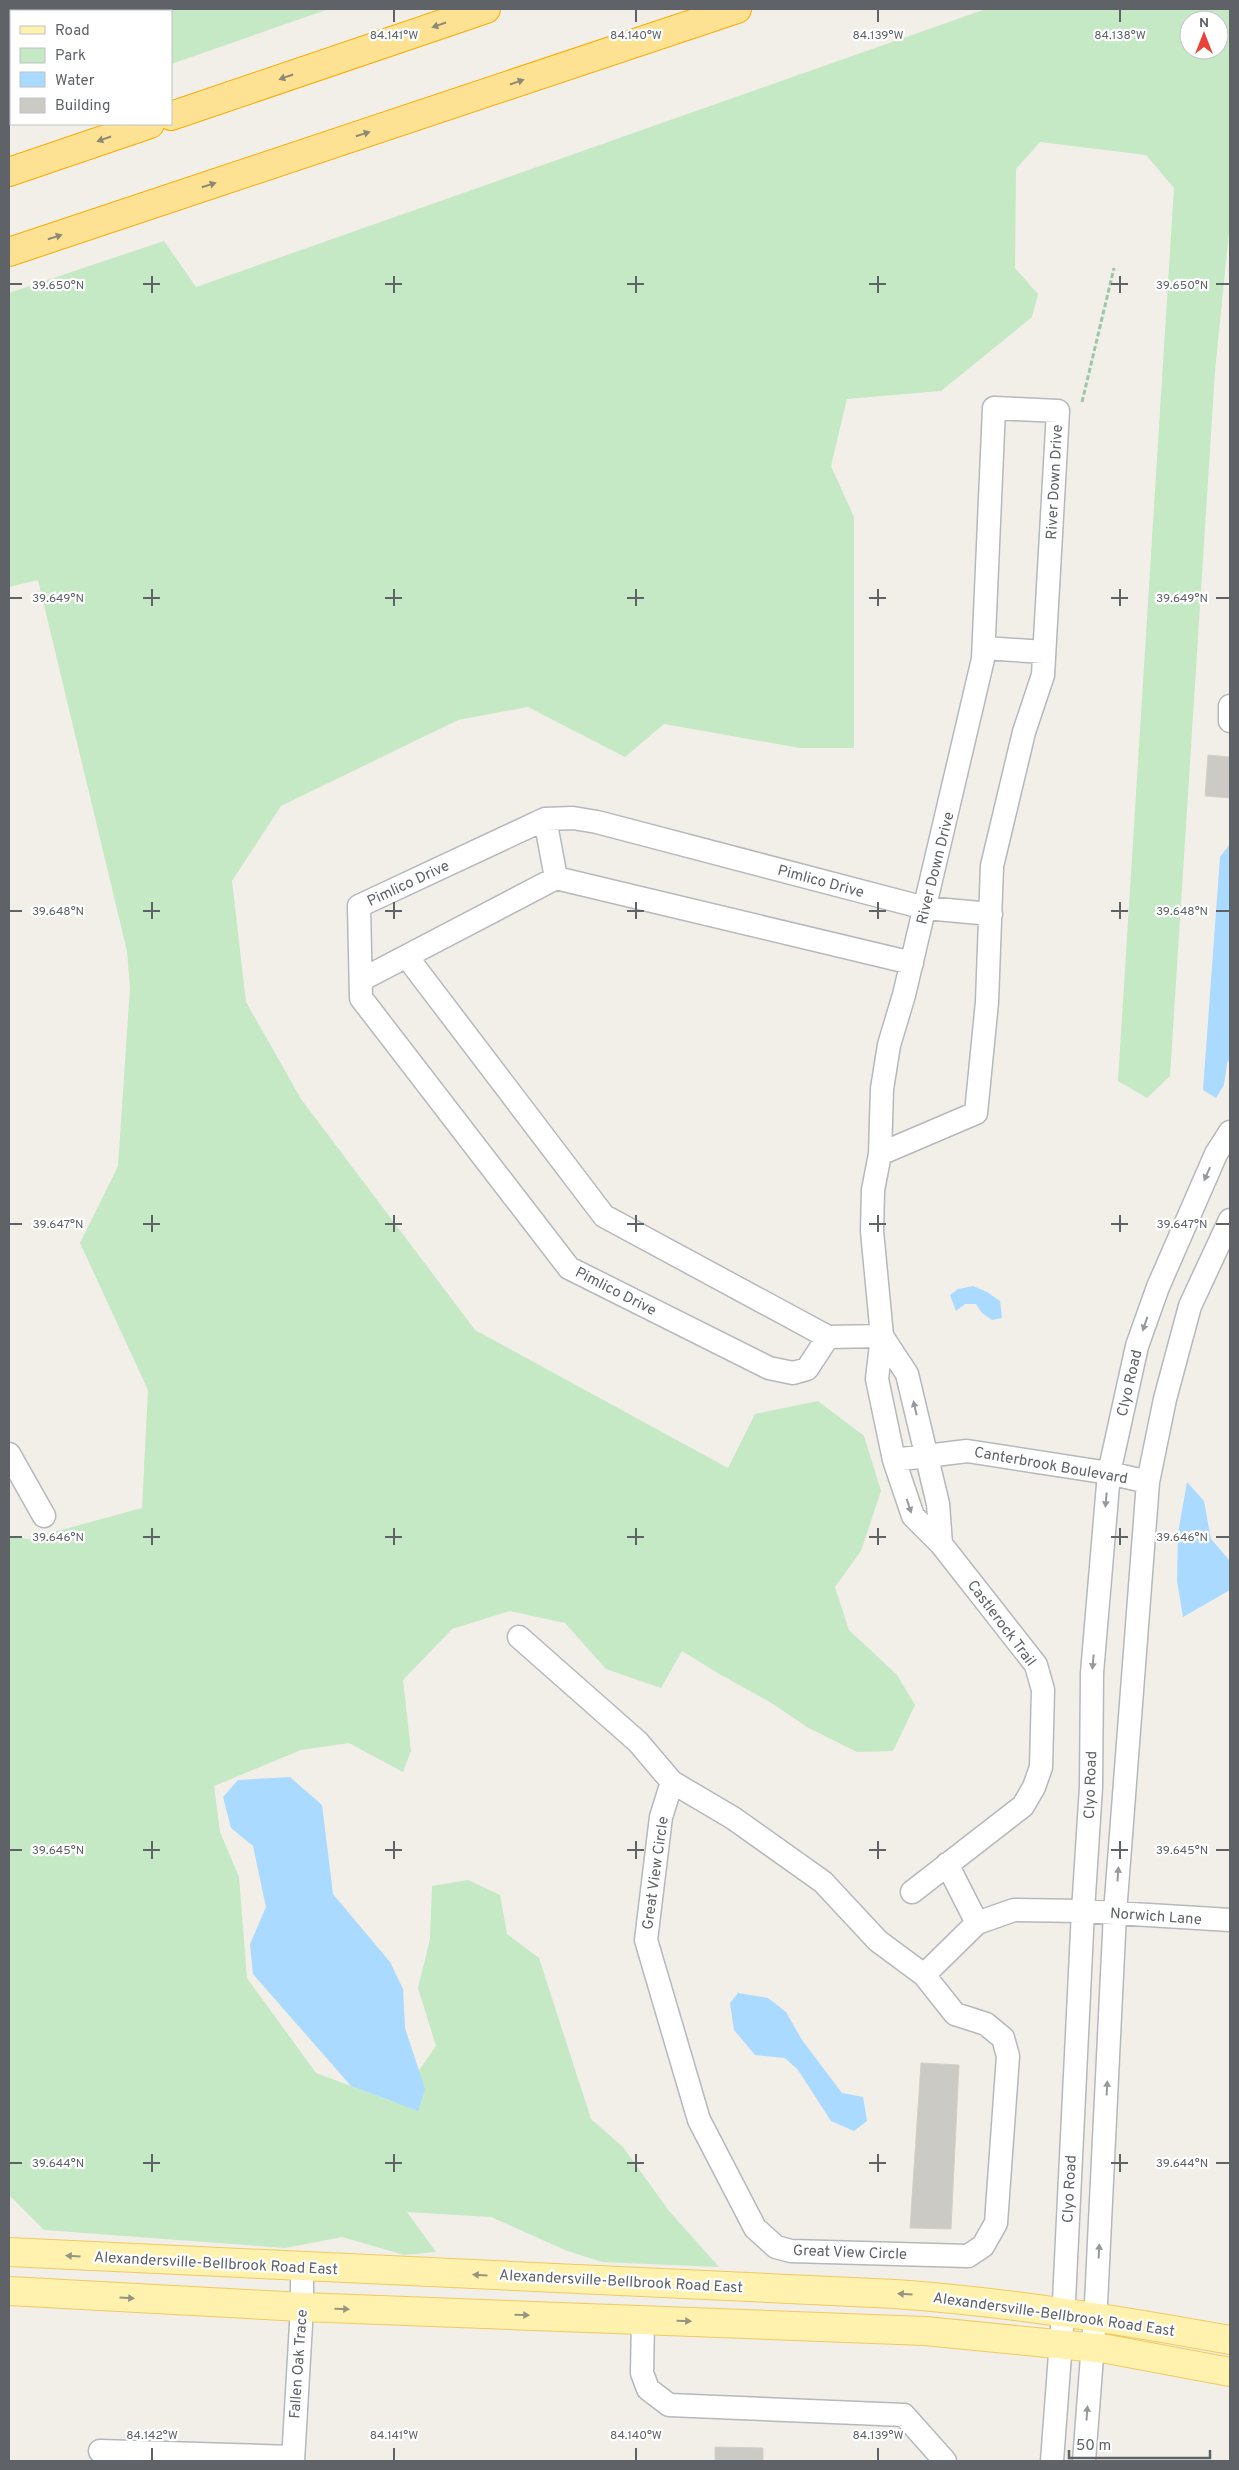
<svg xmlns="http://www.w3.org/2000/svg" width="1239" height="2470" viewBox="0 0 1239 2470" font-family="Overpass,sans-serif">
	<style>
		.green { fill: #c5e8c5; fill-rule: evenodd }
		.water { fill: #aadaff }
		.building { fill: #cccac5; stroke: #d6d1c6 }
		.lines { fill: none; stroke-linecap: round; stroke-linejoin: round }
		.minor-casing { stroke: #b5b8bc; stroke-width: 25 }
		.major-casing { stroke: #f2c960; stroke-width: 30 }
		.highway-casing { stroke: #f9ab00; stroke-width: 30 }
		.path { stroke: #9cc7a9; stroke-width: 3; stroke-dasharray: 5 2.5; stroke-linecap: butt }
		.minor { stroke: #fff; stroke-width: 22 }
		.major { stroke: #fff2af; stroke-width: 28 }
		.highway { stroke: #fde293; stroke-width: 28 }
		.oneway { fill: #8e8975 }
		.oneway2 { fill: #979a9d }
		.oneway3 { fill: #979581 }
		.ticks { fill: none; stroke: #5f6368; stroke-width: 2 }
		.labels { text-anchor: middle; stroke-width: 4.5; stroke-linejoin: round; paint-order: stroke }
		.street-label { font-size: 15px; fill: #5f6368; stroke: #fff }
		.ticks-label { font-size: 12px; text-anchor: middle; fill: #5f6368; stroke: #fff; stroke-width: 4.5; stroke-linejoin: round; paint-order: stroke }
	</style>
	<rect width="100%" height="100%" fill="#f1efe8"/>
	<path class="green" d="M9 9H329L171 64V11H11V119L9 120Z
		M986 9H1230V222L1215 371 1170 1076 1147 1098 1118 1081 1174 188 1146 155 1040 142 1016 169 1015 268 1038 294 1032 317 941 391 847 399 831 466 854 517V748H800L664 724 625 757 528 707 458 720 281 806 232 881 246 1002 301 1099 475 1330 728 1468 755 1414 818 1401 864 1436 881 1491 861 1551 835 1587 849 1630 897 1675 915 1705 893 1751 857 1752 807 1727 770 1702 721 1675 682 1651 661 1688 606 1669 565 1623 510 1611 452 1629 403 1680 411 1751 403 1772 349 1743 301 1750 214 1786 220 1832 239 1877 247 1978 316 2073 396 2103 436 2046 418 1988 430 1939 432 1886 468 1880 500 1895 507 1934 539 1958 591 2119 623 2147 669 2211 719 2267 602 2262 565 2250 491 2217 407 2212 436 2252 404 2255 342 2237 285 2248 44 2230 9 2195V1536L28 1539 142 1508 148 1390 80 1243 118 1166 130 988 127 951 38 580 9 587V293L164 241 196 287ZM1189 20H1219V50H1189Z"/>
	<path class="water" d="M1230 844V1059L1227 1063 1224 1085 1216 1098 1203 1090 1220 857Z
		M973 1286 987 1292 1000 1301 1002 1318 992 1320 982 1313 976 1304H965L956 1311 950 1295 958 1289Z
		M1187 1482 1204 1501 1211 1539 1230 1561V1590L1183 1617 1177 1581 1178 1533Z
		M290 1777 322 1805 333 1894 390 1962 403 1989 405 2028 425 2089 418 2111 351 2086 253 1974 250 1944 266 1907 253 1846 231 1828 223 1797 238 1780Z
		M738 1993 768 1998 786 2012 802 2040 842 2093 863 2097 867 2121 854 2131 831 2121 798 2070 785 2058 755 2055 734 2030 730 2003Z"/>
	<path class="building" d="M1208 755 1230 757V798L1205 796Z
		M921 2063 959 2065 951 2229 910 2228Z
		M715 2447 763 2448V2461H715Z"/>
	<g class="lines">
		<g class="minor-casing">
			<path id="minor" d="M984 648 1044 652
				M1230 706V721
				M545 819 556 878
				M407 957 604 1216 828 1337 882 1336
				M361 980 556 878 912 963
				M880 1154 882 1089 889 1045 904 995 983 659 994 408 1058 411 1043 675 1024 732 992 866 987 1002 976 1113 880 1154 873 1190 872 1231 882 1336 877 1379 894 1460 913 1516 941 1544 1036 1665 1043 1690 1041 1767 1034 1787 1023 1806 912 1892
				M882 1336 907 1374 938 1504 941 1544
				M828 1337 807 1369 793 1373 769 1368 569 1268 361 998 359 906 545 819 573 818 597 822 925 908 991 914
				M9 1454 44 1516
				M894 1460 967 1451 1109 1473 1148 1482
				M519 1637 638 1742 672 1782 733 1818 823 1882 878 1941 924 1975 955 2014 986 2024 1003 2038 1008 2056 996 2223 983 2246 968 2256 791 2251 776 2247 755 2228 699 2120 646 1940 661 1817 672 1782
				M947 1864 977 1923
				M924 1975 977 1923 1014 1910 1083 1911 1230 1920
				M643 2319 642 2373 648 2389 669 2405 904 2415 945 2461
				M100 2451 293 2457
				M293 2461 302 2307V2267
				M1052 2461 1064 2301 1083 1911 1091 1787 1092 1673 1109 1473 1137 1346 1158 1287 1216 1154 1230 1132
				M1084 2461 1096 2304 1115 1913 1148 1482 1165 1399 1190 1306 1230 1220"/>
		</g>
		<g class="major-casing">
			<path id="major" d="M9 2252 895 2294C1008 2302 1119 2320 1230 2340
				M9 2291 302 2307 925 2331 1107 2349 1230 2372"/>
		</g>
		<g class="highway-casing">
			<path id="highway" d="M171 116 486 9
				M9 172 150 124
				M9 252 737 9"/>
		</g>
		<path class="path" d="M9 10 11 16
			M1082 402 1114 268"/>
		<use href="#minor" class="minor"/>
		<use href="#major" class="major"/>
		<use href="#highway" class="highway"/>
	</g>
	<defs><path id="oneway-solid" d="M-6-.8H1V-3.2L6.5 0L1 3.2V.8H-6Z" transform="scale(1.25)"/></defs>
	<g class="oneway">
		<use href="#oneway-solid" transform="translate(439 25) rotate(161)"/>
		<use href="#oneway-solid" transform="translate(286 77) rotate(161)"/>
		<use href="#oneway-solid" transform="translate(517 82) rotate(-19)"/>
		<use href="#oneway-solid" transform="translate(363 134) rotate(-18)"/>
		<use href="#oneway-solid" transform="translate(104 139) rotate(161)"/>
		<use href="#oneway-solid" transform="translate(209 185) rotate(-18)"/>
		<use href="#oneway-solid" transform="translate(55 237) rotate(-18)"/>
	</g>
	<g class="oneway2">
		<use href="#oneway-solid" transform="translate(1207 1174) rotate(114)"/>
		<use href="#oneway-solid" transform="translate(1145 1324) rotate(109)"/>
		<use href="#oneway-solid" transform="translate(915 1408) rotate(-103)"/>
		<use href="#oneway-solid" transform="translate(1106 1500) rotate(95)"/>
		<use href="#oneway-solid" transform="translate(909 1506) rotate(72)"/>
		<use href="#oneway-solid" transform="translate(1093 1662) rotate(95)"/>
		<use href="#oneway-solid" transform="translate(1118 1874) rotate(-86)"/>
		<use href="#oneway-solid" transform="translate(1107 2088) rotate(-87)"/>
		<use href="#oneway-solid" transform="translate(1099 2251) rotate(-87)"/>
		<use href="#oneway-solid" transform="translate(1087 2413) rotate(-86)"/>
	</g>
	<g class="oneway3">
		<use href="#oneway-solid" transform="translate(73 2256) rotate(-177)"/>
		<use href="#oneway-solid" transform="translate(480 2275) rotate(-177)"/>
		<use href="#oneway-solid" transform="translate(905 2294) rotate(-176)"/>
		<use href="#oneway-solid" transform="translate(127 2298) rotate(3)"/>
		<use href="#oneway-solid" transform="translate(342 2309) rotate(2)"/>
		<use href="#oneway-solid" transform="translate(522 2315) rotate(2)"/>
		<use href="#oneway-solid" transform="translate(684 2321) rotate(2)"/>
	</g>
	<path class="ticks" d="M394 10V22M636 10V22M878 10V22M1120 10V22M152 276V293M394 276V293M636 276V293M878 276V293M1120 276V293M10 284H22M143 284H160M385 284H402M627 284H644M869 284H886M1111 284H1128M1216 284H1229M152 589V606M394 589V606M636 589V606M878 589V606M1120 589V606M10 598H22M143 598H160M385 598H402M627 598H644M869 598H886M1111 598H1128M1216 598H1229M152 902V919M394 902V919M636 902V919M878 902V919M1120 902V919M10 911H22M143 911H160M385 911H402M627 911H644M869 911H886M1111 911H1128M1216 911H1229M152 1215V1232M394 1215V1232M636 1215V1232M878 1215V1232M1120 1215V1232M10 1224H22M143 1224H160M385 1224H402M627 1224H644M869 1224H886M1111 1224H1128M1216 1224H1229M152 1528V1545M394 1528V1545M636 1528V1545M878 1528V1545M1120 1528V1545M10 1537H22M143 1537H160M385 1537H402M627 1537H644M869 1537H886M1111 1537H1128M1216 1537H1229M152 1841V1859M394 1841V1859M636 1841V1859M878 1841V1859M1120 1841V1859M10 1850H22M143 1850H160M385 1850H402M627 1850H644M869 1850H886M1111 1850H1128M1216 1850H1229M152 2154V2172M394 2154V2172M636 2154V2172M878 2154V2172M1120 2154V2172M10 2163H22M143 2163H160M385 2163H402M627 2163H644M869 2163H886M1111 2163H1128M1216 2163H1229M152 2448V2460M394 2448V2460M636 2448V2460M878 2448V2460"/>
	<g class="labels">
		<g class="street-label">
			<text transform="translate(1054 482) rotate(-87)" y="5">River Down Drive</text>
			<text transform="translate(935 868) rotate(-76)" y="5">River Down Drive</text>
			<text transform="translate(821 881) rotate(15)" y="5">Pimlico Drive</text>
			<text transform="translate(408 883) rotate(-25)" y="5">Pimlico Drive</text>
			<text transform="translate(616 1291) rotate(27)" y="5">Pimlico Drive</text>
			<text transform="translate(1129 1383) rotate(-77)" y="5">Clyo Road</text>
			<text transform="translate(1051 1465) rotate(10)" y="5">Canterbrook Boulevard</text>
			<text transform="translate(1002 1623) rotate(53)" y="5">Castlerock Trail</text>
			<text transform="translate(1090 1785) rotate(-88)" y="5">Clyo Road</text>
			<text transform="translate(655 1873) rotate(-82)" y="5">Great View Circle</text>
			<text transform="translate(1156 1916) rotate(4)" y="5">Norwich Lane</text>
			<text transform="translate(1069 2189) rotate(-87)" y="5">Clyo Road</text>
			<text transform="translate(850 2252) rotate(2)" y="5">Great View Circle</text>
			<text transform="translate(216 2263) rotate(3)" y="5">Alexandersville-Bellbrook Road East</text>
			<text transform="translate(621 2281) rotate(3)" y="5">Alexandersville-Bellbrook Road East</text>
			<text transform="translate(1054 2314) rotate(8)" y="5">Alexandersville-Bellbrook Road East</text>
			<text transform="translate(298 2364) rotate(-86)" y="5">Fallen Oak Trace</text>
		</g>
	</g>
	<g class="ticks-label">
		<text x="394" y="39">84.141°W</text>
		<text x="636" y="39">84.140°W</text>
		<text x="878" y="39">84.139°W</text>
		<text x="1120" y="39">84.138°W</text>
		<text x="58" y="289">39.650°N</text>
		<text x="1182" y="289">39.650°N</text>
		<text x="58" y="602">39.649°N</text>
		<text x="1182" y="602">39.649°N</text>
		<text x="58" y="915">39.648°N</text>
		<text x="1182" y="915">39.648°N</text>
		<text x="58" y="1228">39.647°N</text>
		<text x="1182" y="1228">39.647°N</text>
		<text x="58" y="1541">39.646°N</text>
		<text x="1182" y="1541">39.646°N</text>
		<text x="58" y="1854">39.645°N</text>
		<text x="1182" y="1854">39.645°N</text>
		<text x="58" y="2167">39.644°N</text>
		<text x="1182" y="2167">39.644°N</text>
		<text x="152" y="2439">84.142°W</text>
		<text x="394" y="2439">84.141°W</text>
		<text x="636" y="2439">84.140°W</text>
		<text x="878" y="2439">84.139°W</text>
	</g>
	<rect width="1239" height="2470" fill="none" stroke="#5f6368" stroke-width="20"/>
	<rect x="10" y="10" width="162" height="115" fill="#ffffff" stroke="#bfc1c3"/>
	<rect x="20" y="26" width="25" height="8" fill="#fff2af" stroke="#bfc1c3"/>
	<text x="55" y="35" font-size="15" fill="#5f6368">Road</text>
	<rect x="20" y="48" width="25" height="15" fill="#c5e8c5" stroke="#bfc1c3"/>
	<text x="55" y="60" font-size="15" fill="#5f6368">Park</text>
	<rect x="20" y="72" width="25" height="15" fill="#aadaff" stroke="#bfc1c3"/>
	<text x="55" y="85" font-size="15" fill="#5f6368">Water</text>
	<rect x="20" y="98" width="25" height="15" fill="#cccac5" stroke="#bfc1c3"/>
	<text x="55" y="110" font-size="15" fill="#5f6368">Building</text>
	<g transform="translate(1204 35)"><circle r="24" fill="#ffffff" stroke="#bfc1c3"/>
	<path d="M0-4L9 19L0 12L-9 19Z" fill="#ea4335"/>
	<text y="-8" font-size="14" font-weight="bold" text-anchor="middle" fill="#5f6368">N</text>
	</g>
	<path d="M1069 2450v8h141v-8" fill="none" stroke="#5f6368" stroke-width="2.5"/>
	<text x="1076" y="2450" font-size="15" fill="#5f6368" stroke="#ffffff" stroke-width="4" paint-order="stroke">50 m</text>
</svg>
